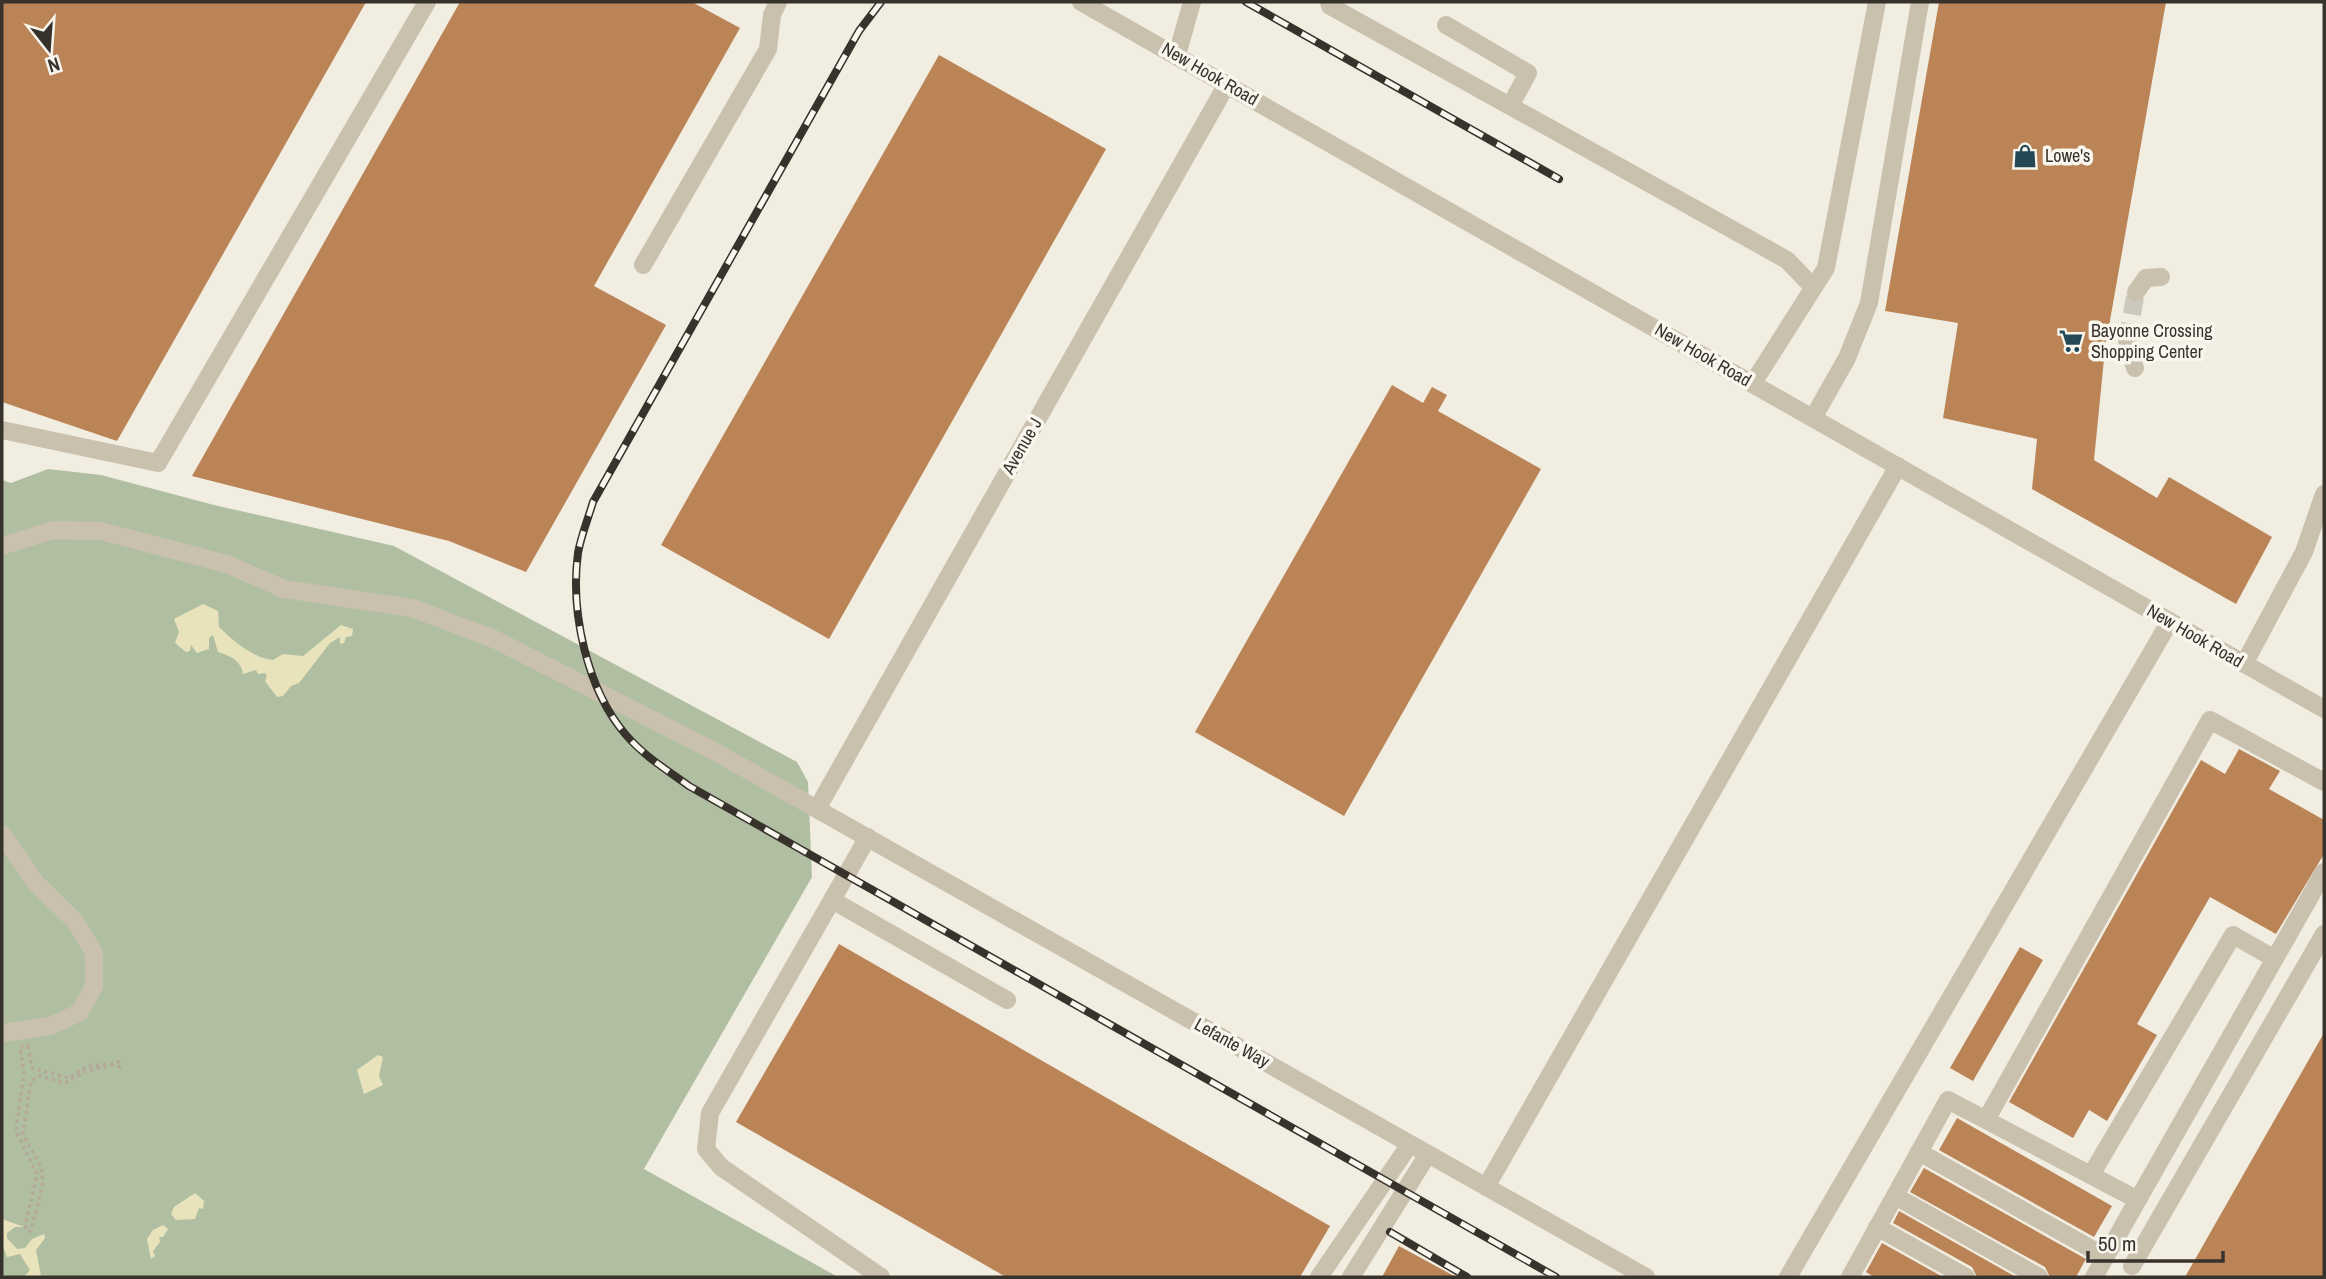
<svg xmlns="http://www.w3.org/2000/svg" width="2326" height="1279" viewBox="0 0 2326 1279" font-family="'Archivo Narrow',sans-serif">
	<style>
		.green { fill: #b0bfa2 }
		.sand { fill: #e9e3bc }
		.building { fill: #ba8457 }
		.lines { fill: none; stroke-linecap: round; stroke-linejoin: round }
		.minor-tunnel { stroke: #ccc8bd; stroke-width: 18; stroke-dasharray: 18 9; stroke-linecap: butt }
		.path { stroke: #b4aa98; stroke-width: 3.5; stroke-dasharray: 3.5 3.5; stroke-linecap: butt }
		.minor { stroke: #c9c0ae; stroke-width: 18 }
		.rail-casing { stroke: #38322c; stroke-width: 8 }
		.rail { stroke: #f9f6ee; stroke-width: 5; stroke-dasharray: 16; stroke-linecap: butt }
		.labels { text-anchor: middle; stroke-width: 7; stroke-linejoin: round; paint-order: stroke }
		.street-label { font-size: 18px; fill: #38322c; stroke: #f9f6ee }
		.poi-label { font-size: 18px; fill: #38322c; stroke: #f9f6ee; text-anchor: start }
	</style>
	<rect width="100%" height="100%" fill="#f1ede1"/>
	<path class="green" d="M48 469 101 475 214 505 394 546 797 762 808 782 812 877 644 1169 838 1277H2V480L11 483Z"/>
	<path class="sand" d="M203 604 218 611 219 627C233 641 253 658 273 660L283 654 303 656 341 625 353 629 352 636 346 637 344 643 340 644V637L330 643 299 683 291 686 283 696 277 697 265 681 267 676 265 673 258 674 256 670 243 674C241 660 230 656 218 652L213 635 209 638V649L197 653 191 645 190 651 186 652 175 643 179 632 174 619Z
		M378 1055 383 1057 379 1076 383 1085 364 1094 357 1070Z
		M195 1193 204 1201 203 1209 199 1208 195 1219 176 1220 171 1214 174 1207Z
		M2 1219 24 1227H15L7 1233V1238L17 1249 25 1248 32 1239 44 1234 45 1238 36 1250 41 1276 24 1277 30 1270 20 1254 7 1257 2 1244Z
		M163 1225 168 1229 163 1237H159L160 1242 153 1251 155 1256 151 1259 147 1239 153 1230Z"/>
	<path class="building" d="M2 2H366L117 441 2 402Z
		M460 2H692L740 28 594 286 666 325 526 572 449 541 192 476Z
		M1939 2H2166L2105 349 2094 460 2157 498 2169 477 2272 537 2236 604 2032 489 2037 439 1943 418 1958 323 1885 311Z
		M939 55 1106 149 829 639 661 545Z
		M1392 385 1423 403 1432 387 1447 395 1438 411 1541 469 1344 816 1195 732Z
		M2239 749 2280 771 2269 789 2324 820V854L2276 934 2210 897 2137 1024 2157 1035 2107 1121 2089 1110 2073 1138 2009 1102 2201 760 2225 774Z
		M839 944 1330 1226 1300 1277H1006L736 1122Z
		M2020 947 2043 960 1973 1081 1950 1068Z
		M2324 1033V1277H2185Z
		M1957 1118 2112 1206 2094 1237 1939 1150Z
		M1924 1168 2086 1259 2076 1277H2050L2045 1267 1910 1192Z
		M1899 1211 2016 1277H1977L1972 1267 1893 1223Z
		M1882 1243 1943 1277H1874L1866 1272Z
		M1399 1246 1456 1277H1382Z"/>
	<g class="lines">
		<path class="minor-tunnel" d="M2127 341 2136 292"/>
		<path class="path" d="M28 1046 32 1068 69 1078 85 1067 119 1062 120 1067 112 1065 86 1071 65 1083 40 1076 31 1081 23 1134 41 1167 43 1183 31 1231 26 1230V1222L37 1174 16 1131 24 1072 20 1047Z"/>
		<path class="minor" d="M1081 2 2324 709
			M1329 2 1330 6 1787 260 1813 287
			M1446 25 1528 73 1510 106
			M1177 55 1192 2
			M643 265 768 49 772 15 778 2
			M2136 292 2146 278 2161 277
			M2127 341 2135 368
			M1753 383 1826 268 1877 2
			M1813 418 1847 358 1869 303 1920 2
			M2 430 158 463 427 2
			M2 546 53 530 101 531 227 564 284 589 412 608 494 639 714 751 1646 1277
			M2244 664 2304 552 2324 494
			M817 809 1227 84
			M2 834 36 883 75 921 94 953V986L80 1012 51 1026 2 1033
			M868 837 710 1113 706 1149 721 1167 881 1277
			M832 900 1007 1000
			M1986 1120 2138 1200
			M1919 1152 2106 1257
			M2091 1175 2233 935 2275 959
			M1486 1187 1898 466
			M1895 1196 2039 1277
			M1877 1227 1966 1277
			M2132 1266 2324 934
			M1319 1277 1410 1144
			M1351 1277 1428 1154
			M1788 1277 2170 621
			M1850 1277 1948 1100 1986 1120 2210 720 2324 782
			M2094 1277 2324 872"/>
		<g class="rail-casing">
			<path id="rail" d="M881 2 859 31 593 502C588 519 581 536 578 553 570 612 587 690 626 735 644 756 667 770 689 786L1556 1277
				M1246 2 1559 179
				M1390 1232 1467 1277"/>
		</g>
		<use href="#rail" class="rail"/>
	</g>
	<defs>
		<g id="shop-bare" transform="scale(1.89)"><path d="M-5-2.5h2.3a2.7 3.5 0 0 1 5.4 0H5L5.5 6h-11ZM-1.5-2.5h3a1.5 2.3 0 0 0-3 0Z" fill="#254856" stroke="#f9f6ee" stroke-width="2.5" paint-order="stroke"/></g>
		<g id="supermarket-bare" transform="scale(1.89)"><path d="M-6-5.5h2.5l.6 2H6L4.5 2H-2.5L-4.4-4H-6ZM-1.5 3.2a1.3 1.3 0 1 0 .1 0ZM3 3.2a1.3 1.3 0 1 0 .1 0Z" fill="#254856" stroke="#f9f6ee" stroke-width="2.5" paint-order="stroke"/></g>
	</defs>
	<g fill-rule="evenodd">
		<use href="#shop-bare" x="2025" y="156"/>
		<use href="#supermarket-bare" x="2071" y="341"/>
	</g>
	<g class="labels">
		<g class="street-label">
			<text transform="translate(1210 74) rotate(30)" y="6">New Hook Road</text>
			<text transform="translate(1703 355) rotate(30)" y="6">New Hook Road</text>
			<text transform="translate(1022 446) rotate(-60)" y="6">Avenue J</text>
			<text transform="translate(2195 636) rotate(30)" y="6">New Hook Road</text>
			<text transform="translate(1232 1043) rotate(29)" y="6">Lefante Way</text>
		</g>
		<g class="poi-label">
			<text x="2045" y="162">Lowe's</text>
			<text x="2091" y="337">Bayonne Crossing<tspan x="2091" dy="21">Shopping Center</tspan></text>
		</g>
	</g>
	<rect width="2326" height="1279" fill="none" stroke="#38322c" stroke-width="7"/>
	<g transform="translate(49 49) rotate(163)" stroke="#f9f6ee" stroke-width="5" paint-order="stroke">
	<path d="M0-5L12 26L0 18L-12 26Z" fill="#38322c"/>
	<text y="-10" font-size="19" font-weight="bold" text-anchor="middle" fill="#38322c">N</text>
	</g>
	<path d="M2088 1251v10h135v-10" fill="none" stroke="#38322c" stroke-width="3.5"/>
	<text x="2098" y="1251" font-size="21" fill="#38322c" stroke="#f9f6ee" stroke-width="5" paint-order="stroke">50 m</text>
</svg>
